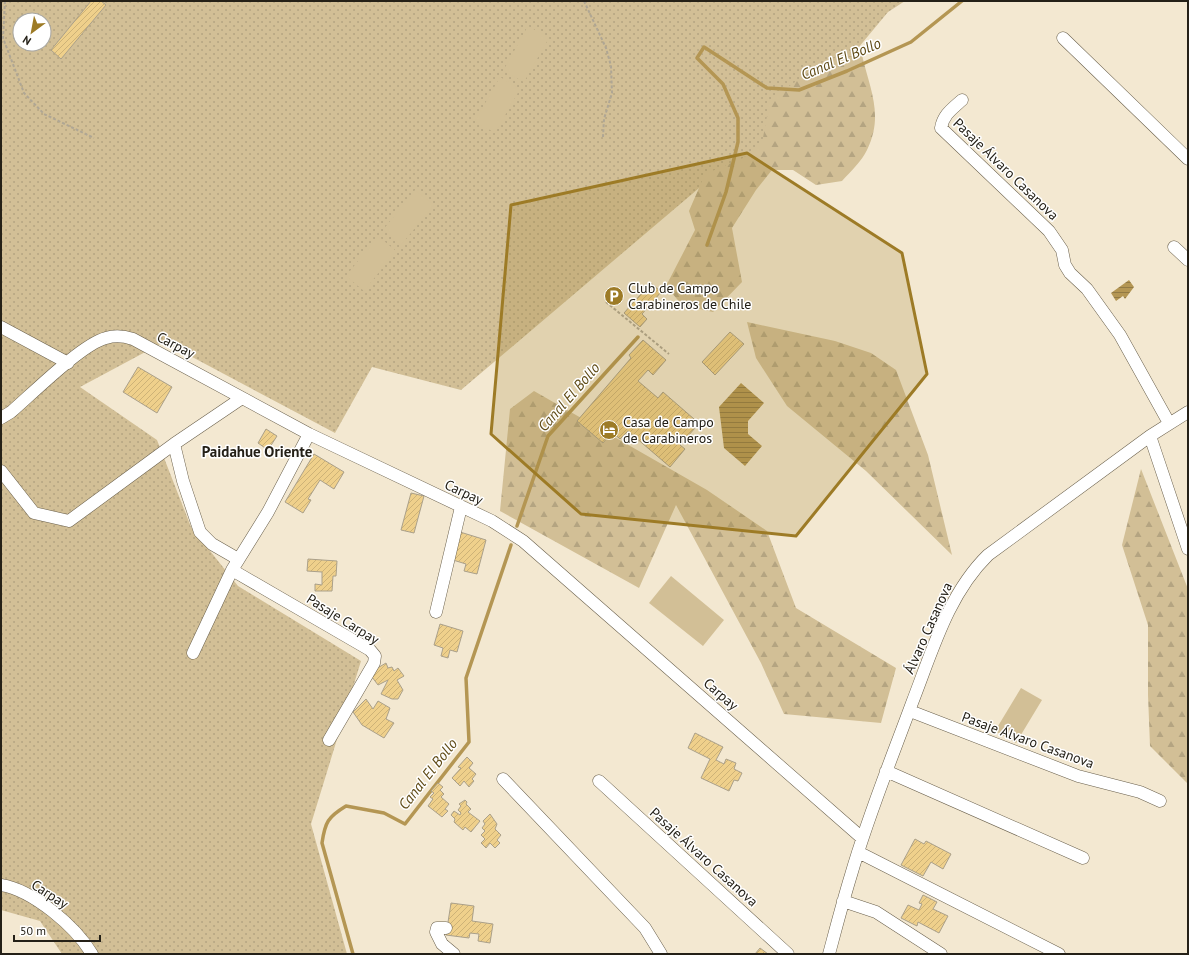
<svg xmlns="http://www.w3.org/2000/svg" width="1189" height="955" viewBox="0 0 1189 955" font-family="'PT Sans',sans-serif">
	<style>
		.grass { fill: url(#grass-dots); fill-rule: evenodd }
		.forest { fill: url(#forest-firs) }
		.pitch { fill: #d2bf96 }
		.water { fill: url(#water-rules) }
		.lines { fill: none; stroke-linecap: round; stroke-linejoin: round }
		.stream { stroke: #b49653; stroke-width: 3.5 }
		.building { fill: url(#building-hatch); stroke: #aaa08a }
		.minor-casing { stroke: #695f4b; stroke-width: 13 }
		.path { stroke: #afa694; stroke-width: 2; stroke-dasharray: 3 2; stroke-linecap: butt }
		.minor { stroke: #fff; stroke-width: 12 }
		.marked { fill: #9d7b26; fill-opacity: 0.2; stroke: #9d7b26; stroke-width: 3; stroke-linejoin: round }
		.labels { text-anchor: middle; stroke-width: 3; stroke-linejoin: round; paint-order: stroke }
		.street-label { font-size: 14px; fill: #242017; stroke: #fff }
		.poi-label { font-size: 14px; fill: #242017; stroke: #fff; text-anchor: start }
		.water-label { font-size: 15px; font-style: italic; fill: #614c17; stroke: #fff }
		.neighbourhood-label { font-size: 15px; font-weight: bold; fill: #242017; stroke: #fff }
	</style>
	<defs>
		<pattern id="grass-dots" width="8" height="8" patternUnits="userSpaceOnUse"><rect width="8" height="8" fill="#d2bf96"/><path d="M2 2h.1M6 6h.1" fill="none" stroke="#b4a481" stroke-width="1.8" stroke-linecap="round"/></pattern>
		<pattern id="forest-firs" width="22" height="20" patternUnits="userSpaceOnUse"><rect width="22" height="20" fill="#d2bf96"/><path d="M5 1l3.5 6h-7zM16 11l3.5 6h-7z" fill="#b4a481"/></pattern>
		<pattern id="water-rules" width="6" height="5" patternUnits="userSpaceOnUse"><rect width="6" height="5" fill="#b49653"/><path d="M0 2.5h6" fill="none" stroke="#927a44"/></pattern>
		<pattern id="building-hatch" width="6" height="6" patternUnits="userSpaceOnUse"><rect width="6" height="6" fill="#efd08b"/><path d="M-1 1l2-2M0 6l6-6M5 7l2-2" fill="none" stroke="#cdb277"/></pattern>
	</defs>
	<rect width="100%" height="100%" fill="#f3e8d1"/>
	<path class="grass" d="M1 1H905L888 12 765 160 705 183 461 390 372 367 335 433 164 342 80 387 157 440 191 527 238 586 361 661 311 824 347 954H62L40 921 1 910ZM20 20H44V44H20Z"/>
	<path class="forest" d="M862 55C870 90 884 115 867 150 862 161 850 172 842 181L816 185 793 170H772L756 190 732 228 742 282 713 312 682 305 666 286 695 230 689 211 705 174 743 158 762 143 770 100 827 59Z
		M747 322 835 341 871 353 896 370 928 455 952 555 866 471 787 406 756 358Z
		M534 391 707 490 767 531 796 608 896 668 881 723 784 714 761 663 676 505 639 588 500 511 510 409Z
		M1141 469 1188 589V784L1150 746 1148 695V625L1122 545Z"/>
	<path class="pitch" d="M528 26 549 38 524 82 503 71Z
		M500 77 520 89 495 133 475 121Z
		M415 190 434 205 401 245 383 230Z
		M378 236 396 251 364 291 346 276Z
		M671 576 724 620 703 646 649 603Z
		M1021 688 1042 700 1016 743 995 731Z"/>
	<path class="water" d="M1129 280 1134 287 1125 299 1123 296 1116 301 1111 293Z
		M741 383 764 403 748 421V434L762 446 745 466 724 448 719 407Z"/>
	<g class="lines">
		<path class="stream" d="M707 245 726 192 738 142V118L723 84 697 58 704 47 767 88 799 90 847 71 911 42 962 1
			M517 526 548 436 638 337
			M353 954 322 843C325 822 328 817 346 806L384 813 405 824 469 742 466 678 511 545"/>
	</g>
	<path class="building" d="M91 1H101L106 5 61 59 51 50Z
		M651 283 661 292 642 314 647 319 640 327 624 313Z
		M730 332 744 344 715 375 702 362Z
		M643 340 666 360 653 375 648 370 638 381 658 398 663 392 694 419 695 428 680 445 685 449 670 467 628 431 620 439 612 432 603 443 577 421 631 358 629 355Z
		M138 367 172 387 157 413 123 392Z
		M266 429 277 436 268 450 258 443Z
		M314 454 344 472 334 489 320 480 308 499 311 500 303 513 285 502Z
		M411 493 424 496 414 533 401 530Z
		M460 532 486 540 477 574 464 571 466 564 453 560Z
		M308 559 337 561 336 576H333L332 591H315V584L322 585V572L307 571Z
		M440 624 463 631 457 652 450 650 448 658 441 656 443 648 434 645Z
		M386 663 388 668 392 667 394 671 398 668 404 676 397 680 403 690 398 699H392L381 694 388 680 378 685 369 673Z
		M366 699 373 709 378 701 390 708 386 719 394 723 384 738 362 725 353 712Z
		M695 733 723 747 716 760 724 764 726 759 736 763 734 769 742 773 738 781 734 780 729 791 701 778 710 759 688 748Z
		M467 757 473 763 469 768 476 774 472 779 474 781 469 787 464 781 460 786 452 778 461 768 458 767Z
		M438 783 443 787 440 790 444 794 441 797 449 804 445 809 448 811 442 817 428 806 433 799 430 797 434 793 431 791Z
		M465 800 467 802 466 804 471 809 468 812 480 821 471 832 465 827 463 830 454 822 455 819 451 815 454 811 460 815 461 813 458 810 461 806 459 804Z
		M490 814 497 824 495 829 501 835 497 840 500 843 495 848 490 843 486 848 481 843 485 839 481 835 485 831 482 828 485 824 483 821Z
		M915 839 924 844 926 841 951 854 943 869 931 862 923 876 901 865Z
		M923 895 937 902 933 909 948 916 939 933 918 922 917 926 901 918 908 905 919 910 922 904 919 903Z
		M451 903 474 906 472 921 493 924 490 943 478 941 479 934 470 933 469 938 446 935Z
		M760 948 768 954H755Z"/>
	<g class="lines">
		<g class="minor-casing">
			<path id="minor" d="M1063 38 1188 159
				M962 100C952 109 943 115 941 128L1049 231 1062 250 1065 265 1070 273 1087 289 1120 335 1169 423
				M1174 247 1188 260
				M1 327 68 363
				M1 418 11 412C32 394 82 344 106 338 115 335 124 336 133 339L309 434 492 521 523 541 862 838
				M309 434 268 512 232 570 370 650 375 656 374 663 329 740
				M1150 436 1188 549
				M174 444 183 481 200 532 212 544 238 559
				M1 471 34 513 69 521 174 444 242 398
				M436 612 461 507
				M193 653 232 570
				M910 711 1078 776 1140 792 1160 801
				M886 771 1083 858
				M503 779 645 928 661 954
				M599 781 788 954
				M858 852 1059 954
				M1 885C33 890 76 927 92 954
				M843 901 876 912 941 954
				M446 928H437L436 932 442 944 454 954
				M829 954C836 928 843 901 851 875 868 816 891 760 912 703 932 652 948 594 988 555L1150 436 1188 412"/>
		</g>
		<path class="path" d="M5 1 3 38 24 93 44 114 94 138
			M584 1 606 48 611 66 612 93 604 119 603 137
			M606 302 669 354"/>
		<use href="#minor" class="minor"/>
	</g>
	<path class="marked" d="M747 153 902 253 927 374 796 536 581 514 491 434 511 205Z"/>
	<defs>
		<g id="parking-disc" transform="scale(1)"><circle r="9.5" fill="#9d7b26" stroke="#fff"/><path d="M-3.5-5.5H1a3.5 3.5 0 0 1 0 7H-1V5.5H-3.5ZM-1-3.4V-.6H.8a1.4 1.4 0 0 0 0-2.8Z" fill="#fff"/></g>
		<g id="hotel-disc" transform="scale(1)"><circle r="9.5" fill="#9d7b26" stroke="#fff"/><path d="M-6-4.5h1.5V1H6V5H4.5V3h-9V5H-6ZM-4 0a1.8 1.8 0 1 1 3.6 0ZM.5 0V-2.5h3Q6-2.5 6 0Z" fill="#fff"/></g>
	</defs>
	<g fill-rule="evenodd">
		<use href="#parking-disc" x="614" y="296"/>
		<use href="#hotel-disc" x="609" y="430"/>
	</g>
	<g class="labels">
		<g class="street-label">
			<text transform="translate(1006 169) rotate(44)" y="5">Pasaje Álvaro Casanova</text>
			<text transform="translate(176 345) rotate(28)" y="5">Carpay</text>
			<text transform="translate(464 492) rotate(25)" y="5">Carpay</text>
			<text transform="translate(343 619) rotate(32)" y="5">Pasaje Carpay</text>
			<text transform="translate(928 628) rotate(-66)" y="5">Álvaro Casanova</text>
			<text transform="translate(721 694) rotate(41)" y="5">Carpay</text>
			<text transform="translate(1028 740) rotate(20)" y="5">Pasaje Álvaro Casanova</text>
			<text transform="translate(704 857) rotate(42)" y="5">Pasaje Álvaro Casanova</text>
			<text transform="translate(50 894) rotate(33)" y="5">Carpay</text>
		</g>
		<g class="poi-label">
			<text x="628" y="293">Club de Campo<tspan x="628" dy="16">Carabineros de Chile</tspan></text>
			<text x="623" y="427">Casa de Campo<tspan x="623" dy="16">de Carabineros</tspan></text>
		</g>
		<g class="water-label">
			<text transform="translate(841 59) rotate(-23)" y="5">Canal El Bollo</text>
			<text transform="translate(569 397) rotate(-49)" y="5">Canal El Bollo</text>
			<text transform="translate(428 774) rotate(-52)" y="5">Canal El Bollo</text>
		</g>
		<g class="neighbourhood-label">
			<text x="257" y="457">Paidahue Oriente</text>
		</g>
	</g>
	<rect width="1189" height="955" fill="none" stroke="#242017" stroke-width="4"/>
	<g transform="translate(32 32) rotate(212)"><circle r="19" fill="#ffffff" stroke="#a7a6a2"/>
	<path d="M0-3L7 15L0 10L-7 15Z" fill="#9d7b26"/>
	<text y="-6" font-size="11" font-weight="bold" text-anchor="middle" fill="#242017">N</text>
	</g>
	<path d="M14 935v6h86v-6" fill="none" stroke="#242017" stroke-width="2"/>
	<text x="20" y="935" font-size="12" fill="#242017" stroke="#ffffff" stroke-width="3" paint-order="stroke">50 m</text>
</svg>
